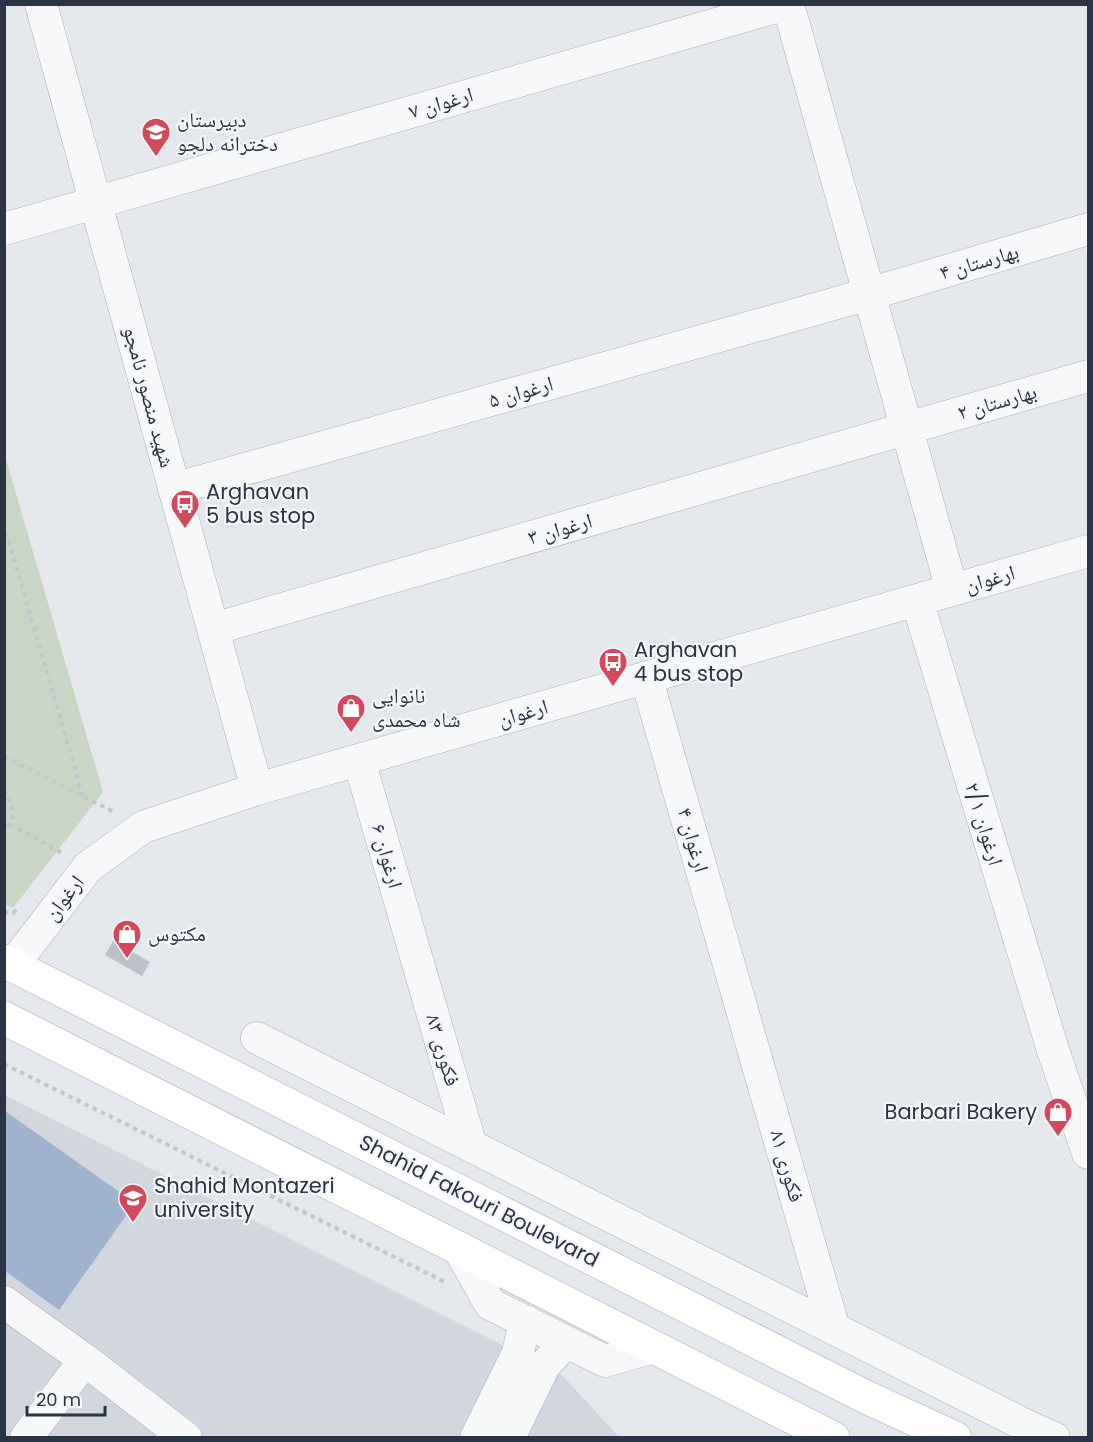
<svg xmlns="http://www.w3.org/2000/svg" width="1093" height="1442" viewBox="0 0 1093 1442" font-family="Poppins,'Noto Naskh Arabic',sans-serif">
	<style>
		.built { fill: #d2d6de }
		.green { fill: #c9d6c5 }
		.water { fill: #9fb4cc }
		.building { fill: #bbc0ca }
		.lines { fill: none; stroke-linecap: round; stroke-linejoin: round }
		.minor-casing { stroke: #a9aeb7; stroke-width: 33 }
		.major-casing { stroke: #a3abb8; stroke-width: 34 }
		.path { stroke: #c2c5cb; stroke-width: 4; stroke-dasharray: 4.5 4.5; stroke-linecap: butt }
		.minor { stroke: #f7f8fa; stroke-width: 32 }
		.major { stroke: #fff; stroke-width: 33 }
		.labels { text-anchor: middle; stroke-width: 4.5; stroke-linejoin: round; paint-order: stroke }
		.street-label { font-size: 21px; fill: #2b3445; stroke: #f4f6f9 }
		.poi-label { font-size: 21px; fill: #2b3445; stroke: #f4f6f9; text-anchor: start }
	</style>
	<rect width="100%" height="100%" fill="#e4e7ec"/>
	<path class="built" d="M4 1095 562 1375 619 1437H5Z"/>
	<path class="green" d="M4 452 103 792 13 908 4 904Z"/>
	<path class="water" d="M5 1111 135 1203 59 1310 5 1271Z"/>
	<path class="building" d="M113 941 150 962 142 976 105 955Z"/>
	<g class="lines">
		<g class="minor-casing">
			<path id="minor" d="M41 4 257 789
				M788 4 952 590
				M4 229 786 4
				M174 489 869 294 1088 229
				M917 600 1052 1047 1088 1153
				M213 629 1088 376
				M646 677 834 1329
				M359 760 471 1146
				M13 965 88 867 143 827 257 789 1088 551
				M257 1038 1027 1426 1054 1438
				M458 1247 490 1304 605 1361 654 1347
				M4 1302 85 1360 186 1438
				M26 1438 85 1360
				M476 1438 518 1353 525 1321
				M509 1438 544 1366 566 1342"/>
		</g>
		<g class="major-casing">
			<path id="major" d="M4 961 866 1397 955 1438
				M4 1018 833 1438"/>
		</g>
		<path class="path" d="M4 535H7L83 796
			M4 756 116 813
			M4 790C13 804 18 817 4 830
			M10 824 62 853
			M4 912 13 913 17 909
			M4 1064 445 1282"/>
		<use href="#minor" class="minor"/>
		<use href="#major" class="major"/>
	</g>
	<defs>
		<g id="school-pin" transform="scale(1.5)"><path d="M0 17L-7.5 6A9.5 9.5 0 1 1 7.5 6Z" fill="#d1495b" stroke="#f4f6f9"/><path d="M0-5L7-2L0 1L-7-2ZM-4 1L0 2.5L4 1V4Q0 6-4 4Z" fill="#fff"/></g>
		<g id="bus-pin" transform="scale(1.5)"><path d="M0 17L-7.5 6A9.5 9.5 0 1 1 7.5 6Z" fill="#d1495b" stroke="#f4f6f9"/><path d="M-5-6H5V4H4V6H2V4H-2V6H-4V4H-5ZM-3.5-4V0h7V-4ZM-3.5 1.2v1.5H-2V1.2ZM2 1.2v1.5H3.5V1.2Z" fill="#fff"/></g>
		<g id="shop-pin" transform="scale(1.5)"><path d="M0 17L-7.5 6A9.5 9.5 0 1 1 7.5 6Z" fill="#d1495b" stroke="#f4f6f9"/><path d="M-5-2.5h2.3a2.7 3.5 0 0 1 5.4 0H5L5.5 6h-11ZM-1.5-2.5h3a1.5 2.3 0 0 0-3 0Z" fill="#fff"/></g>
		<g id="university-pin" transform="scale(1.5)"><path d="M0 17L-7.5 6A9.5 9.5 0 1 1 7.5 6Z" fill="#d1495b" stroke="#f4f6f9"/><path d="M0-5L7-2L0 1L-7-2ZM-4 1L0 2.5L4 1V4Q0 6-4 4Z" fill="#fff"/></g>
	</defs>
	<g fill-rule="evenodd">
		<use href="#school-pin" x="156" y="132"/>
		<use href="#bus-pin" x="185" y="504"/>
		<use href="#bus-pin" x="613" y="662"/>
		<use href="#shop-pin" x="351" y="708"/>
		<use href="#shop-pin" x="127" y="934"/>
		<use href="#shop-pin" x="1058" y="1112"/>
		<use href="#university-pin" x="133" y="1198"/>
	</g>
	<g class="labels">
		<g class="street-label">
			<text transform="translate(441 103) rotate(-16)" y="7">ارغوان ۷</text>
			<text transform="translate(979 262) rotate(-16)" y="7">بهارستان ۴</text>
			<text transform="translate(521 392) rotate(-16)" y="7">ارغوان ۵</text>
			<text transform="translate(149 397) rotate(75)" y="7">شهید منصور نامجو</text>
			<text transform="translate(997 402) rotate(-16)" y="7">بهارستان ۲</text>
			<text transform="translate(560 529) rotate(-16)" y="7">ارغوان ۳</text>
			<text transform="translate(990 579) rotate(-16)" y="7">ارغوان</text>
			<text transform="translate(523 713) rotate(-16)" y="7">ارغوان</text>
			<text transform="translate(984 824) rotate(73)" y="7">ارغوان ۲/۱</text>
			<text transform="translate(693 840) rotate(74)" y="7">ارغوان ۴</text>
			<text transform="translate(387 856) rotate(74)" y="7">ارغوان ۶</text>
			<text transform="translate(64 898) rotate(-53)" y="7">ارغوان</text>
			<text transform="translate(443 1050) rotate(74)" y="7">فکوری ۸۳</text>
			<text transform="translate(787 1166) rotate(74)" y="7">فکوری ۸۱</text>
			<text transform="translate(479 1201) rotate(27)" y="7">Shahid Fakouri Boulevard</text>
		</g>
		<g class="poi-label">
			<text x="177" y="127">دبیرستان<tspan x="177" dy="24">دخترانه دلجو</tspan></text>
			<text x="206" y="499">Arghavan<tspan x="206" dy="24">5 bus stop</tspan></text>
			<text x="634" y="657">Arghavan<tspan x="634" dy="24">4 bus stop</tspan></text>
			<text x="372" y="703">نانوایی<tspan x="372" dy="24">شاه محمدی</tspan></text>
			<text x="148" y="941">مکتوس</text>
			<text x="1037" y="1119" text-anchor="end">Barbari Bakery</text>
			<text x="154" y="1193">Shahid Montazeri<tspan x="154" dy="24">university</tspan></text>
		</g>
	</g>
	<rect width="1093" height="1442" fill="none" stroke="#2b3445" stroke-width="12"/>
	<path d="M27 1406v9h78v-9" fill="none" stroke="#2b3445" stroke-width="3"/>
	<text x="36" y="1406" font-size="18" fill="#2b3445" stroke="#f4f6f9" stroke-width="4.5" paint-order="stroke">20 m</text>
</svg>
